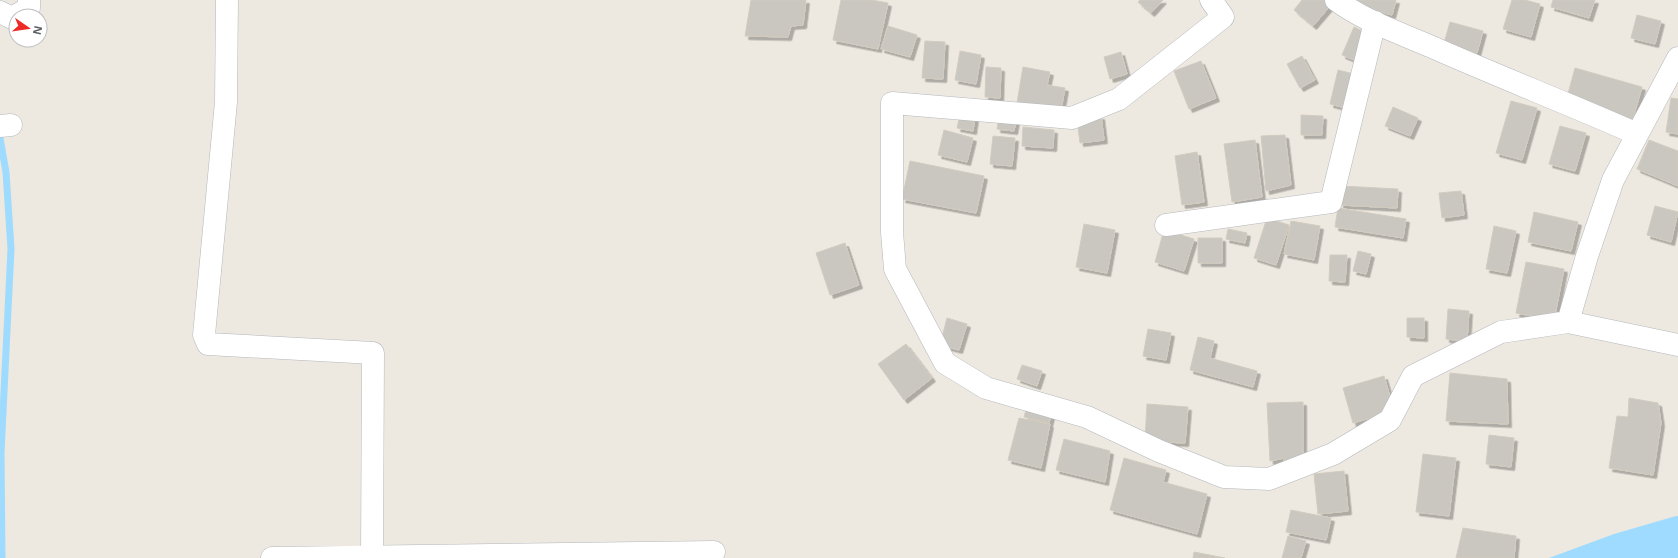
<svg xmlns="http://www.w3.org/2000/svg" width="1678" height="558" viewBox="0 0 1678 558" font-family="'Noto Sans',sans-serif">
	<style>
		.water { fill: #9edbff }
		.lines { fill: none; stroke-linecap: round; stroke-linejoin: round }
		.stream { stroke: #9edbff; stroke-width: 7 }
		.building { fill: #cac6c0; stroke: #d2cbbf; filter: url(#shadow) }
		.minor-casing { stroke: #b4b7bc; stroke-width: 23 }
		.minor { stroke: #fff; stroke-width: 22 }
	</style>
	<defs>
		<filter id="shadow"><feDropShadow dx="3.5" dy="3.5" stdDeviation="0" flood-color="#0004"/></filter>
	</defs>
	<rect width="100%" height="100%" fill="#ede9e1"/>
	<path class="water" d="M1676 516H1678V558H1549L1614 534Z"/>
	<g class="lines">
		<path class="stream" d="M0 138 6 172 11 249 1 453 2 558"/>
	</g>
	<path class="building" d="M751 0H806L803 25 791 26 788 37 745 36Z
		M841 0H872L888 3 878 49 833 40Z
		M1140 0H1163L1151 13 1138 2Z
		M1302 0H1325L1331 5 1313 26 1294 10Z
		M1355 0H1396L1392 15 1353 5Z
		M1512 0H1525L1540 4 1531 37 1503 29Z
		M1553 0H1595L1589 18 1551 7Z
		M1637 15 1661 21 1655 44 1631 38Z
		M1450 22 1483 31 1477 53 1444 43Z
		M888 26 917 35 910 57 881 49Z
		M1354 27 1371 35 1359 62 1342 55Z
		M925 41 945 42 943 79 922 78Z
		M960 51 981 55 976 84 955 80Z
		M1121 52 1127 74 1110 79 1104 57Z
		M1302 56 1315 80 1300 88 1287 64Z
		M1201 61 1216 98 1189 109 1174 71Z
		M986 67 1001 68 1000 98 985 97Z
		M1023 67 1050 72 1047 85 1065 88 1061 110 1017 103Z
		M1575 68 1642 87 1631 125 1566 101Z
		M1338 70 1358 75 1350 109 1330 104Z
		M1671 98 1678 99V134L1666 132Z
		M1511 101 1537 108 1522 160 1496 153Z
		M1393 107 1418 118 1410 136 1385 126Z
		M960 115 975 117 973 131 957 128Z
		M1301 115 1323 116 1322 135H1301Z
		M1101 116 1104 140 1080 143 1077 119Z
		M999 117 1016 120 1014 131 997 129Z
		M1560 126 1586 133 1575 171 1549 164Z
		M1023 127 1054 130 1053 148 1022 146Z
		M944 130 973 138 967 162 938 155Z
		M1285 135 1291 185 1266 191 1261 136Z
		M993 136 1015 138 1012 166 990 164Z
		M1255 140 1262 197 1232 202 1224 144Z
		M1649 140 1678 151V186L1637 169Z
		M1197 152 1204 202 1182 205 1175 156Z
		M910 161 984 176 976 213 902 199Z
		M1341 186 1398 189 1397 208 1340 205Z
		M1461 191 1464 215 1442 218 1439 193Z
		M1655 206 1678 212 1671 242 1647 235Z
		M1338 208 1406 219 1403 238 1335 227Z
		M1534 212 1578 222 1571 251 1528 242Z
		M1267 218 1289 225 1276 265 1254 258Z
		M1291 221 1320 226 1314 260 1284 254Z
		M1084 224 1115 230 1107 273 1076 267Z
		M1494 226 1516 231 1507 273 1486 269Z
		M1228 229 1247 233 1245 243 1226 239Z
		M1164 230 1194 239 1184 271 1155 262Z
		M1198 238H1222V263H1198Z
		M845 243 859 285 830 295 816 253Z
		M1358 251 1371 254 1366 274 1353 271Z
		M1330 255H1347L1345 282 1329 281Z
		M1526 262 1564 269 1554 320 1516 313Z
		M1448 309 1469 311 1467 341 1446 339Z
		M947 318 967 324 959 350 940 345Z
		M1407 318H1424V338L1407 337Z
		M1148 329 1171 333 1166 360 1143 356Z
		M1198 337 1214 341 1210 358 1257 371 1253 387 1190 370Z
		M906 344 932 378 904 400 878 364Z
		M1022 365 1042 371 1037 386 1017 379Z
		M1450 373 1507 379 1508 424 1446 421Z
		M1384 376 1394 411 1353 423 1343 388Z
		M1629 398 1658 403 1661 423 1653 475 1609 468 1617 416 1628 417Z
		M1303 402V462L1284 464V458L1270 461 1267 403Z
		M1147 404 1188 407 1185 443 1145 441Z
		M1026 410 1051 416 1049 423 1024 417Z
		M1019 418 1050 424 1041 468 1008 460Z
		M1489 435 1514 438 1511 467 1486 464Z
		M1064 439 1110 451 1105 482 1056 470Z
		M1423 454 1456 458 1449 516 1416 512Z
		M1124 458 1166 470 1163 482 1207 494 1197 534 1110 510Z
		M1344 471 1348 511 1318 514 1314 474Z
		M1291 510 1331 518 1326 540 1286 532Z
		M1463 528 1516 536 1514 558H1456Z
		M1288 536 1306 541 1301 558H1282Z
		M1194 552 1225 558H1193Z"/>
	<g class="lines">
		<g class="minor-casing">
			<path id="minor" d="M227 0 226 102 204 335 208 344 373 353 372 557
				M1211 0 1223 17 1119 99 1072 118 892 103V232L895 269 945 363 986 388 1087 417 1159 451 1224 477 1269 479 1333 454 1390 420 1413 376 1501 332 1568 322 1587 256 1613 180 1678 58
				M1336 0C1364 21 1400 33 1432 47 1500 77 1569 104 1637 134
				M0 12 12 18 29 8V0
				M0 126 11 125
				M1166 225 1331 202 1375 22
				M1568 322 1678 345
				M272 558 714 552"/>
		</g>
		<use href="#minor" class="minor"/>
	</g>
	<g transform="translate(28 28) rotate(103)"><circle r="19" fill="#ffffff" stroke="#bdbfc0"/>
	<path d="M0-3L7 15L0 10L-7 15Z" fill="#ed2a26"/>
	<text y="-6" font-size="11" font-weight="bold" text-anchor="middle" fill="#595e62">N</text>
	</g>
</svg>
